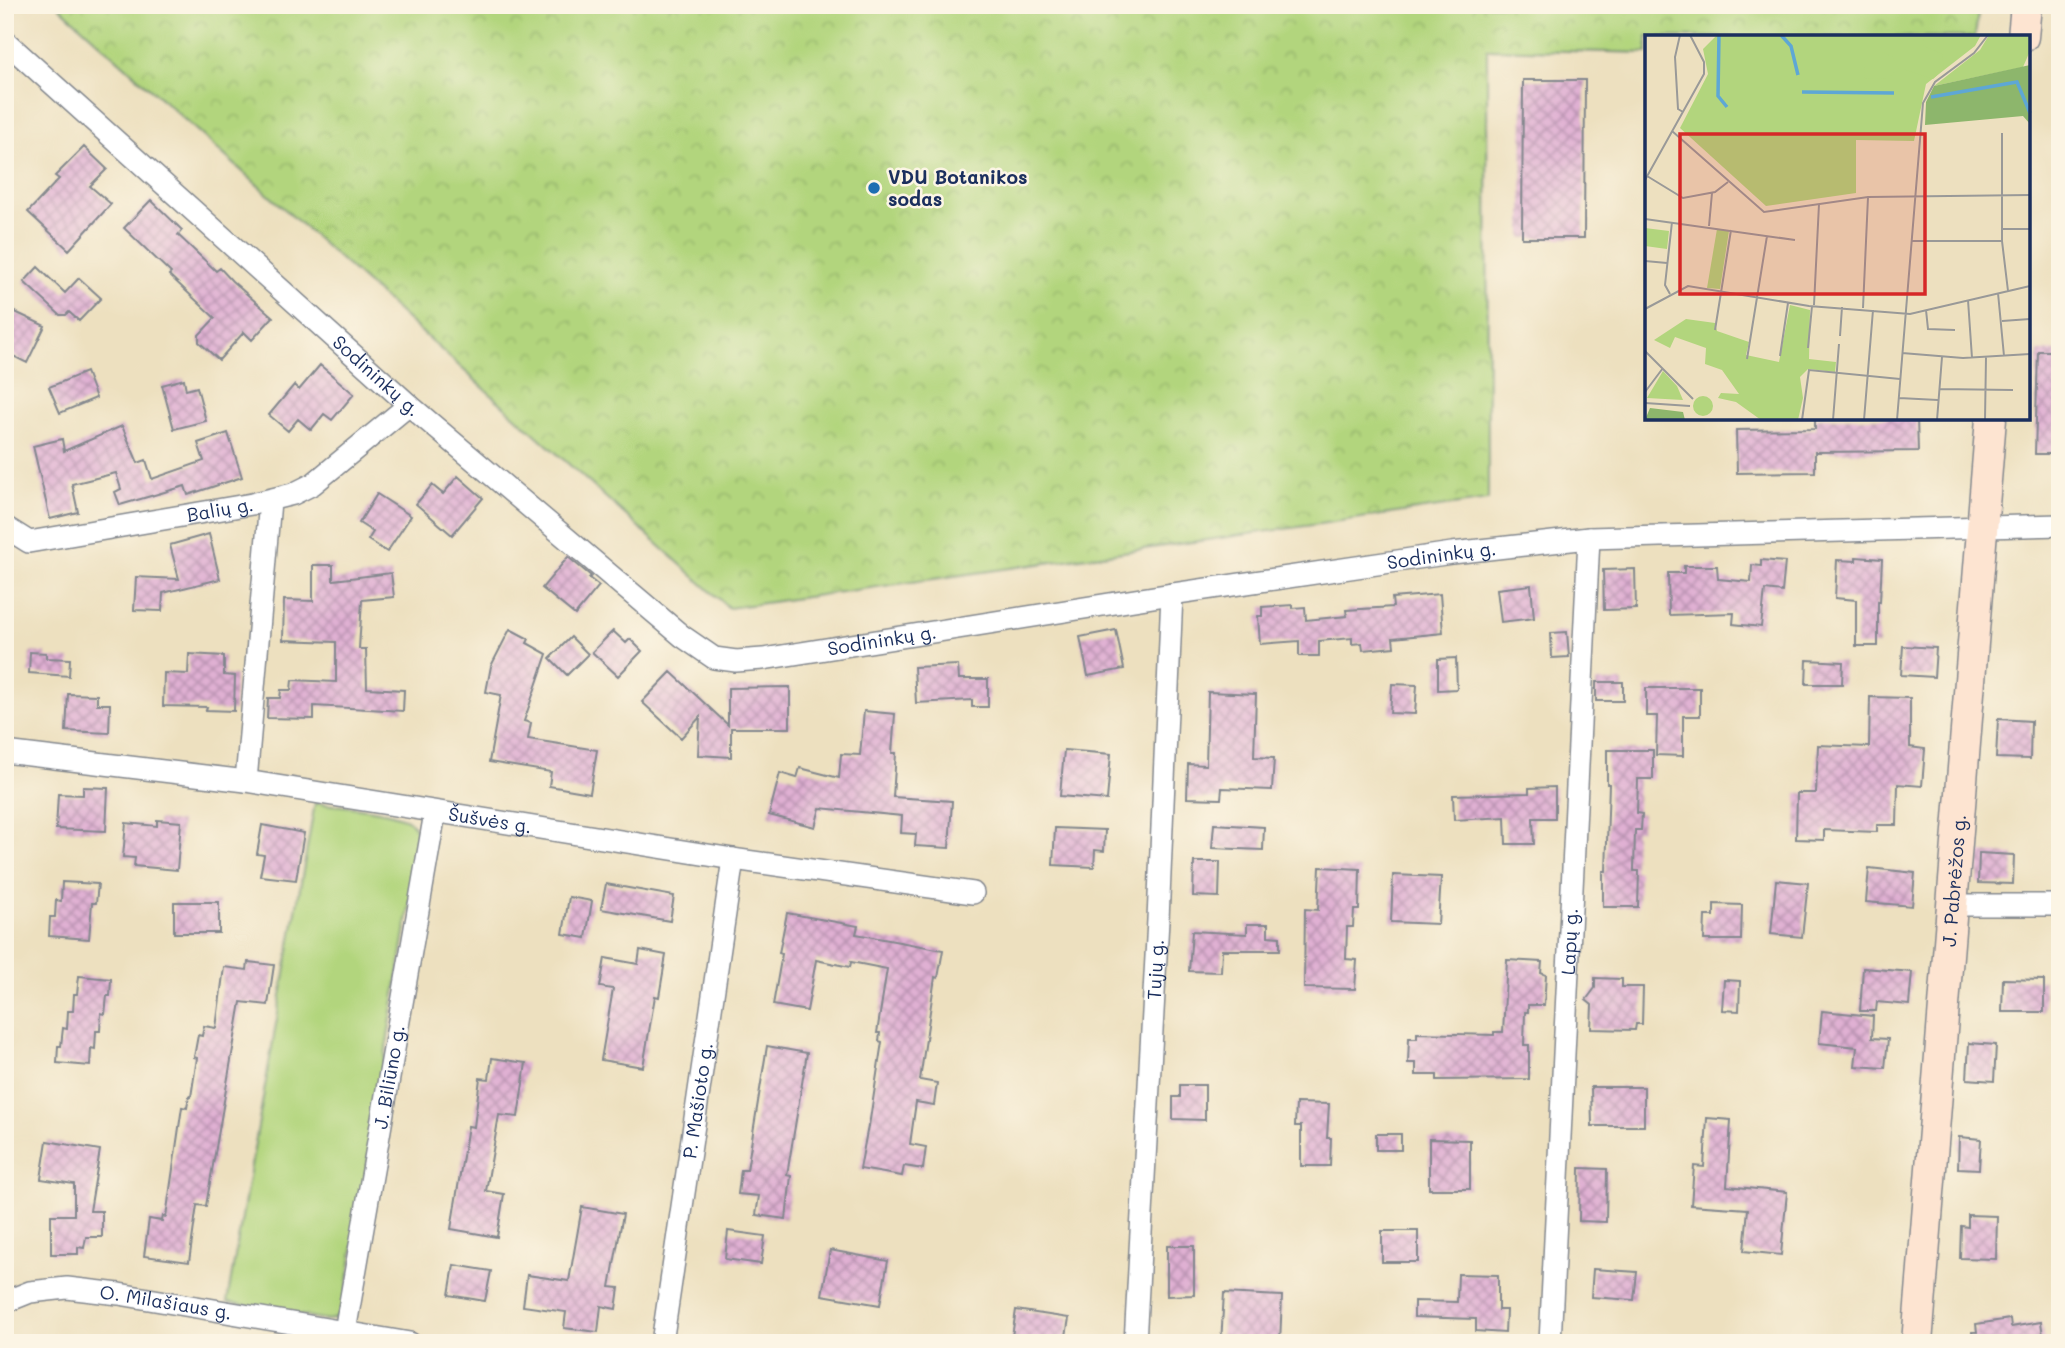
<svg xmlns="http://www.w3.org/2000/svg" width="2065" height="1348" viewBox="0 0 2065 1348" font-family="Mali,sans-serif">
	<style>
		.grass { fill: #b2d57d; stroke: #66826e; stroke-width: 2 }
		.park { fill: url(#park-crowns); stroke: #66826e; stroke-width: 2 }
		.building { fill: url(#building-cross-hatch) }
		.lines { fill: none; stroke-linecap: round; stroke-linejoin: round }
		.street-casing { stroke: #84888e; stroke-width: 24 }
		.secondary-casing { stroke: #84888e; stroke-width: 33 }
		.street { stroke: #fff; stroke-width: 21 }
		.secondary { stroke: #fde4d1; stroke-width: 30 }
		.poi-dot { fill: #1f6fb2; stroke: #fcf5e5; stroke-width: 2.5 }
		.labels { text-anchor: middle; stroke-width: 5; stroke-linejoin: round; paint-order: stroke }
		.poi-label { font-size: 19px; font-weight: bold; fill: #1b2f5e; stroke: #fcf5e5; text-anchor: start }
		.street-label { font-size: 19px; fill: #1b2f5e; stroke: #fcf5e5 }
		.inset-river { fill: none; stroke: #5ea7d5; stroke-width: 3.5 }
		.inset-road { fill: none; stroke: #999998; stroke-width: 2 }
		.view { fill: #d62828; fill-opacity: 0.15; stroke: #d62828; stroke-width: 3.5 }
		.inset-edge { fill: none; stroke: #1b2f5e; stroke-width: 3.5 }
	</style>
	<defs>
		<pattern id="park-crowns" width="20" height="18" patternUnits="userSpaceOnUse" patternTransform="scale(1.75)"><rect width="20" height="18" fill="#b2d57d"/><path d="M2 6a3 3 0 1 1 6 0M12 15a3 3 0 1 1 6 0" fill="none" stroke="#98b76e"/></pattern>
		<pattern id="building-cross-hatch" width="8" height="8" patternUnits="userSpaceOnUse" patternTransform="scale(1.75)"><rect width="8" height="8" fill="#e0b0d3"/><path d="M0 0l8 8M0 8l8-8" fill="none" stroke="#b590ae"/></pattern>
	</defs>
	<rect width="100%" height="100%" fill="#fcf5e5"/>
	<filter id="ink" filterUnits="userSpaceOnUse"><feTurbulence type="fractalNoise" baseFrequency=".0143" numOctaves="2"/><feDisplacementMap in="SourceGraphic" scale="14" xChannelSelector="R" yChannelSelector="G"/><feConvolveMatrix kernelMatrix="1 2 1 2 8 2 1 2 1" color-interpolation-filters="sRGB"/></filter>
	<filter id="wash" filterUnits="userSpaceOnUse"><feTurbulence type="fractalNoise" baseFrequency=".00686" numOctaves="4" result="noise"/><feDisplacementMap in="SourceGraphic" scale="28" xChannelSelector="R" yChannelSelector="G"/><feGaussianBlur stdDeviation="1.57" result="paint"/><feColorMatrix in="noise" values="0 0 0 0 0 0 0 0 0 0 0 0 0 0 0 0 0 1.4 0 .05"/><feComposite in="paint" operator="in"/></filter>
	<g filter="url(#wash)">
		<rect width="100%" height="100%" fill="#ede0bf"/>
		<path class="grass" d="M315 803C335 806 399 809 411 823 419 831 418 843 418 854L343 1312 334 1319 327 1320 227 1302Z"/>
		<path class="park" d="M57 5H1979L1975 37H1647V53L1487 49 1488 500 729 608Z"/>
		<g id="blocks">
			<path class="building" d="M1523 80H1585L1584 238H1522Z
				M84 147 107 169 90 186 111 204 69 250 28 212 59 179 55 176Z
				M151 200 182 230 178 235 216 271 220 268 232 281 273 317 252 340 244 332 219 360 199 342V335L215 318 169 275 171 273 124 228Z
				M38 267 65 293 79 278 101 298 79 321 69 312 66 315H60L24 282Z
				M11 310 45 326 27 363 5 352V322Z
				M2038 351H2060V454H2035Z
				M320 365 354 394 332 420 324 414 311 430 298 419 288 431 269 415 294 385 299 390Z
				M86 372 96 398 60 413 49 387Z
				M184 379 186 390 197 387 206 421 174 429 162 385Z
				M1815 418H1917L1918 451 1815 452V472L1737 473 1736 430 1815 429Z
				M122 426 138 463 146 460 152 479 204 461 198 443 228 433 242 477 188 495 185 486 120 505 115 492 121 489 116 473 72 484 78 512 50 519 33 446 62 439 64 451Z
				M458 476 483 498 452 535 416 504 432 485 443 494Z
				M377 494 411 516 387 552 368 540 373 532 359 523Z
				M209 534 220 579 163 593 162 611 134 610 136 577 179 579 170 545Z
				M568 557 591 576 589 578 599 586 575 615 542 588Z
				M1856 557 1882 559 1880 602 1878 601V646H1856V600L1835 598 1837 560 1856 561Z
				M1761 560 1785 562 1782 592 1765 590 1761 627 1733 624 1734 613 1669 615 1668 573H1684V566H1717L1718 579 1751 582 1752 565 1761 566Z
				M313 565H333V580L391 573 394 597 362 600 359 649H366L367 688 404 690 403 711 314 706V719L267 718 268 698H280L281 690H291L292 680 336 682V642L283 640 284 600 313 601Z
				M1635 569 1636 609 1604 610 1603 570Z
				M1531 585 1534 618 1501 622 1497 589Z
				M1440 594 1443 633 1393 638 1394 647 1363 650 1362 643 1352 644V638L1319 641V656H1299V641L1260 644 1258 616H1262V607L1293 605V608L1305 607 1306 620 1347 616 1346 610 1393 607 1392 598Z
				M510 629 529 639 527 643 547 654 524 721 531 723 528 739 597 750 590 793 549 786 551 772 489 762 501 695 486 692 491 666Z
				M1116 630 1124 669 1088 676 1080 637Z
				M613 631 626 643 630 639 642 651 618 676 592 652Z
				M1567 632 1569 657 1552 658 1551 633Z
				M571 637 588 654 567 675 550 658Z
				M1903 646 1936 648 1934 677 1901 675Z
				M30 652 46 653V658L70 659 69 676 29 673Z
				M189 654 224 656V675L235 676 234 711 206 710 207 707 163 706 164 673 188 674Z
				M1456 658 1457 689 1438 690V659Z
				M1807 660 1843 662 1842 684H1806Z
				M958 665 959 679H988V707H972V700L916 703 914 667Z
				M671 672 728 725V688L790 687V728H731V757L698 755 700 717 681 738 642 702Z
				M1596 682H1623V701H1596Z
				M1392 684 1417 685 1415 714 1390 713Z
				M1646 688H1700V716H1683V756L1656 755 1657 716H1646Z
				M1208 692 1256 694 1254 757 1274 758 1272 790 1222 788 1221 799 1187 798 1188 764 1206 765Z
				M68 694 97 695V704H110L109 733 66 731Z
				M1870 697 1910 698V747L1925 749 1922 786 1898 784 1897 825H1877V832L1824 830V840L1796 839 1797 793H1816L1818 745 1869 747Z
				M864 711 895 714 892 753H896L893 797 952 801 949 848 915 846 916 834 901 833 902 816 820 808 815 827 769 815 780 773 797 778 800 768 839 778 841 754 860 755Z
				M1998 719 2031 721 2030 759 1996 758Z
				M1064 750 1111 754 1107 800 1060 796Z
				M1607 750H1653V779H1638L1637 813 1642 814 1641 830H1635L1634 871H1639L1638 907H1603V871H1606L1609 784H1607Z
				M83 787 108 788 106 831 56 829 58 794 83 795Z
				M1555 787V818H1533L1534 844H1506L1505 817 1454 820 1453 795 1529 793V788Z
				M157 820 181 822 177 870 134 866 135 858 123 857 126 823 157 826Z
				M1214 824 1264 827 1263 850 1212 848Z
				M262 825 304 833 296 880 260 876 264 855 257 854Z
				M1055 828 1105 830 1104 851 1095 850 1094 867 1053 865Z
				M1979 853 2014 855 2013 884 1978 883Z
				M1194 862H1220L1219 897 1193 896Z
				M1320 867 1360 869 1359 910H1354L1353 927H1347L1346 959 1357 960 1355 989 1304 988 1305 909 1318 910Z
				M1869 868 1915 873 1912 906 1866 902Z
				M1393 875 1441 877 1438 924 1391 922Z
				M1776 880 1808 883 1802 937 1771 934Z
				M62 882 98 884 96 903H92L89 939 49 936 50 917H55L56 900 61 901Z
				M606 884 674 896 670 921 601 909Z
				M569 897 592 901 586 938 563 934Z
				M174 902H219V933H174Z
				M1714 904 1742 905 1741 940H1704L1705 916H1714Z
				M787 913 858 926 856 934 943 950 938 978 935 977 920 1080 937 1083 934 1105 916 1102 910 1144 926 1147 923 1169 904 1166 902 1176 860 1169 868 1126H869L882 1042 879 1041 880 1033H877L887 969 851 962 850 967 816 960 807 1011 773 1005 782 954 779 953Z
				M1247 924H1268V936L1280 937V950H1222L1221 972 1189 971 1192 931 1247 934Z
				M640 950 666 955 659 997 655 996 643 1067 601 1060 613 989 600 987 605 958 638 964Z
				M1507 960 1542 962 1541 973 1546 975 1544 1005H1528V1012H1525L1524 1045H1529V1079L1437 1080V1075H1416V1063H1408L1409 1038H1417V1033L1494 1035V1032H1503Z
				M248 962 274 965 268 1005 241 1002 206 1206 197 1205 189 1262 144 1256 149 1219 162 1221 163 1216 166 1217 182 1107 187 1108 189 1096 191 1097 197 1058 194 1057 198 1035 202 1036 204 1026 216 1028 224 967 247 970Z
				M1863 968 1912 972 1909 1005 1877 1002 1876 1011H1860Z
				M79 976 111 979 110 996H107L105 1014 101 1013 100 1031H96L95 1049 91 1048 90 1066 57 1063 58 1046H61L63 1028 67 1029 68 1011H73L74 994H77Z
				M1595 978 1622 979V987H1643L1642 1024H1636L1635 1030 1591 1029 1592 1005 1586 1000 1595 988Z
				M2003 979 2044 980V1012H2002Z
				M1724 980 1740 981 1739 1011 1722 1010Z
				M1822 1011 1873 1016 1872 1038 1888 1039 1885 1068 1855 1066 1857 1047 1819 1043Z
				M1969 1043 1996 1045 1994 1081 1967 1079Z
				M767 1046 807 1053 787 1175 791 1176 786 1219 756 1215 759 1196 738 1194 741 1170H747Z
				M492 1058 526 1063 518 1117 499 1115 486 1191 504 1194 497 1237 451 1229 468 1126 474 1127 480 1078 489 1079Z
				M1180 1085H1205V1120L1173 1119V1097H1180Z
				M1591 1087H1644V1126H1592Z
				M1296 1103 1329 1104 1327 1138H1331L1330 1166H1301V1126H1295Z
				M1707 1118 1731 1120 1727 1186 1787 1192 1781 1255 1744 1251 1748 1209 1691 1205 1694 1166 1704 1167Z
				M1376 1134H1401V1150H1376Z
				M1959 1137 1981 1139 1979 1169 1958 1168Z
				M1429 1139 1470 1140V1189H1429Z
				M47 1141 100 1150 90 1211H102V1237H86L84 1248 78 1247V1254H51V1215H74V1184L41 1179Z
				M1580 1168 1607 1169 1606 1222 1579 1221Z
				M582 1207 623 1214 610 1287 619 1288 616 1309 601 1306 598 1332 564 1328 566 1312 523 1306 527 1275 569 1281Z
				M1968 1215 1997 1216 1996 1259 1960 1258 1961 1226 1968 1227Z
				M728 1231 765 1236 761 1264 725 1259Z
				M1382 1231H1418V1262H1382Z
				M1167 1246H1194V1295L1167 1296Z
				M830 1250 888 1261 880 1305 822 1295Z
				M454 1265 491 1271 485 1301 449 1295Z
				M1593 1269 1637 1272 1634 1300 1591 1297Z
				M1458 1274 1498 1275V1310H1506L1505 1333 1476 1331V1319L1414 1317V1301L1457 1302Z
				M1224 1293 1282 1296 1280 1343H1221Z
				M1016 1310 1069 1318 1065 1342 1050 1339V1343H1011Z
				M2010 1319 2011 1327 2041 1322 2044 1343H1972V1332H1977L1976 1324Z"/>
		</g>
	</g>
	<g filter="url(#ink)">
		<use href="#blocks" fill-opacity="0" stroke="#84888e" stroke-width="2"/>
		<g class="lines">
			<g class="street-casing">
				<g id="street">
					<path id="s1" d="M5 41 409 405 682 636 714 658 736 661 763 659 1172 594 1452 553 1589 538 2060 525"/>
					<path id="s2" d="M5 527 29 542 252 504 293 494 313 484 409 405"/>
					<path id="s3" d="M5 752 246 781 733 859 973 893"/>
					<path d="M246 781 270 501"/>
					<path d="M1951 905H2060"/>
					<path id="s4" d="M5 1302 30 1292 67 1288 119 1294 410 1343"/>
					<path id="s5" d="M343 1343 435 813"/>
					<path id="s6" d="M662 1343 733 859"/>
					<path id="s7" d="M1135 1343 1158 920 1172 594"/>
					<path id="s8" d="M1550 1343 1589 538"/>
				</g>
			</g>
			<g class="secondary-casing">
				<g id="secondary">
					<path d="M2023 37 2026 5"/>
					<path id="s9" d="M1917 1343 1991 418"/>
				</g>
			</g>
			<use href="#street" class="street"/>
			<use href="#secondary" class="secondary"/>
		</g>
	</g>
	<circle class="poi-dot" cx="874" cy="188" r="7"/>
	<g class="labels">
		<g class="poi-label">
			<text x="888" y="184">VDU Botanikos<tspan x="888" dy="22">sodas</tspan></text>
		</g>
		<g class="street-label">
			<text dy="7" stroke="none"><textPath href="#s1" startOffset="500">Sodininkų g.</textPath></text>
			<text dy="7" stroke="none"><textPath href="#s2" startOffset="222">Balių g.</textPath></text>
			<text dy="7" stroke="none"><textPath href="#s1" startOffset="1676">Sodininkų g.</textPath></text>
			<text dy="7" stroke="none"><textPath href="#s1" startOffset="1110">Sodininkų g.</textPath></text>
			<text dy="7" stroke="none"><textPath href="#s3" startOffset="490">Šušvės g.</textPath></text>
			<text dy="7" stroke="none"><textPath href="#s9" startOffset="464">J. Pabrėžos g.</textPath></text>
			<text dy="7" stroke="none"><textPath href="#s8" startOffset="402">Lapų g.</textPath></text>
			<text dy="7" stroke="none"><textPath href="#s7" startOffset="374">Tujų g.</textPath></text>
			<text dy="7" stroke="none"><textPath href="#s5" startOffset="270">J. Biliūno g.</textPath></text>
			<text dy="7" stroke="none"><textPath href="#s6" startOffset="245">P. Mašioto g.</textPath></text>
			<text dy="7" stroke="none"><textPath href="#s4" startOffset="164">O. Milašiaus g.</textPath></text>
		</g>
	</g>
	<g transform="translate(1645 35)">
		<rect width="385" height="385" fill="#ede0bf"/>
		<path d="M344 0H385V16L378 32 289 51 335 15ZM0 193 24 196 22 214 0 211ZM72 194 84 196 75 254 62 253ZM145 270 165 275 164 324 191 327 190 337 163 334 155 342 158 363 153 385H116L91 367 73 363 76 358 94 359 77 335 60 329 61 313 30 302 25 313 9 305 41 284 70 288 72 296 104 307 101 320 134 327ZM18 336 32 351 38 365 2 363ZM48 371a10 10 0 1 1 20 0a10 10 0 1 1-20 0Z" fill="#b2d57d"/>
		<path d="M385 30V89L378 81 280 90 281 67 289 51ZM5 373 38 377 40 385H0Z" fill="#8db66c"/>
		<path d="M72 0H336L330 11 281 49 269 106 211 105V158L121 171 35 93 63 39 58 14Z" fill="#b2d57d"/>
		<path d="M250 0H280L277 10 297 19 299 34 288 44 258 34V8ZM237 17 248 22 254 34 241 44 219 43 220 32Z" fill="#b2d57d"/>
		<path class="inset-river" d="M74 0 73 61 82 72M136 0 146 11 153 40M157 57 249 58M286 62 372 47 385 78"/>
		<path class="inset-road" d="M35 0 30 22 33 74 38 77M27 96 119 177 223 162 385 160M357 98V206L363 256M2 141 38 163 70 157 83 147M0 145 59 39V27L45 0M0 184 150 205M64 191 67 158M357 194H385M266 206H357M0 226 22 228M353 258 359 321M25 259 20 250 27 187M323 265 327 323M169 270 174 169M218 273 223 162M0 274 43 251 164 271 265 279 385 251M281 275 283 294 310 295M357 286 385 284M70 295 86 195M195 301 197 272M163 313 167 271M0 316 48 364M257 318 318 323 385 319M135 321 143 268M102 324 122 201M294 354 368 355M0 357 18 333M254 363 293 365M0 368 45 371M157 385 164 335 255 344M188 385 194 309M219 385 228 275M252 385 278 68 290 47 329 18 343 0M292 385 297 322M340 385 341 322"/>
		<path class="view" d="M35 99H280V259H35Z"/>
		<rect width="385" height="385" class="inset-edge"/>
	</g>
	<rect width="2065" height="1348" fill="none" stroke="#fcf5e5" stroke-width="28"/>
</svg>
